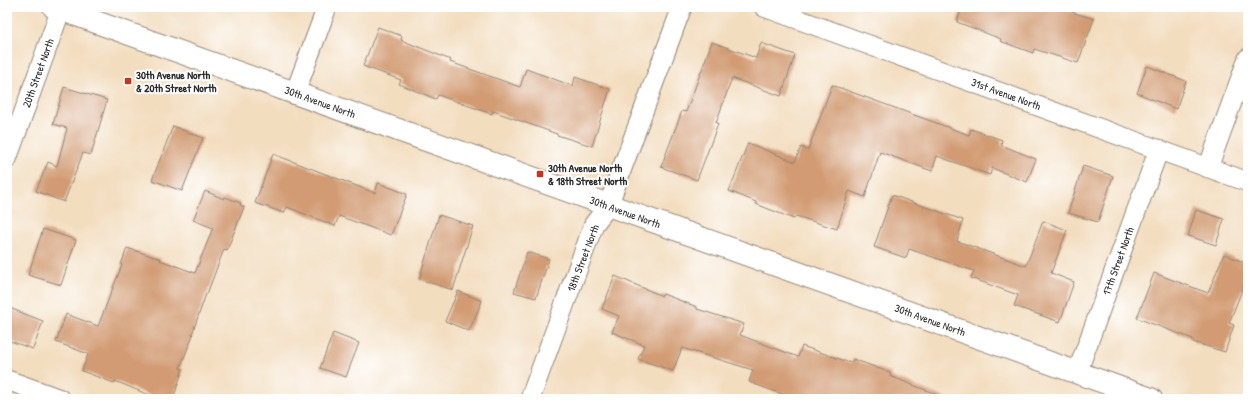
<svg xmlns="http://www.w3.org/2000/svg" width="1255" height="406" viewBox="0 0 1255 406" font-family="'Patrick Hand',sans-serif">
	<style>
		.building { fill: #d29b73 }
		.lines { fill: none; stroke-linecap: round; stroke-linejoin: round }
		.minor-casing { stroke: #8f8475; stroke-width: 21 }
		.tertiary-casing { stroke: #8f8475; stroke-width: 24 }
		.minor { stroke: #fff; stroke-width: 19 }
		.tertiary { stroke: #fff; stroke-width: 22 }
		.poi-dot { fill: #c8321e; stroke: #fff; stroke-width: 1.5 }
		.labels { text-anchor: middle; stroke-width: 4; stroke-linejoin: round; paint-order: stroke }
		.street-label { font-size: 11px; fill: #2b2b2b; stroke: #fff }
		.poi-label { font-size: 11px; font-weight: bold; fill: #2b2b2b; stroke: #fff; text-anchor: start }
	</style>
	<rect width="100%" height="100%" fill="#fff"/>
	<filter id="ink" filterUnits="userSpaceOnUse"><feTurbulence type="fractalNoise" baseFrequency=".025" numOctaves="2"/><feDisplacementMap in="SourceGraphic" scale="8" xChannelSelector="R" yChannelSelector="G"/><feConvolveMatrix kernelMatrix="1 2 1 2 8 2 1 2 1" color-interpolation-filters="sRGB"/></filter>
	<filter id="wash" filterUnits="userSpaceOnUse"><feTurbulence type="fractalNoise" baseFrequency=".012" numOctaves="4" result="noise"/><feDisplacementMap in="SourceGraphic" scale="16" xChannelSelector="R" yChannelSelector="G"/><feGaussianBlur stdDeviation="0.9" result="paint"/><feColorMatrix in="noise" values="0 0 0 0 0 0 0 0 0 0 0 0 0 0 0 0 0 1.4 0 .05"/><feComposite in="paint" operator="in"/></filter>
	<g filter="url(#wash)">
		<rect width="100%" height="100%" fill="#f3ddbf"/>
		<g id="blocks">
			<path class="building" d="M962 7H1056L1094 19 1078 63 1034 49 1033 53 1000 41 1001 39 957 22Z
				M378 27 402 36 401 40 451 60 450 62 520 87 526 69 573 86 575 77 610 89 592 146 557 135V134L493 111 492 114 438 95 436 99 399 84 401 80 363 66Z
				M712 42 756 58 761 43 795 55 781 96 732 78 716 123 718 124 697 180 661 167 682 111 686 112Z
				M1147 66 1186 81 1176 109 1137 93Z
				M832 85 969 135 971 129 1002 140 1001 145 1036 159 1027 182 992 168 990 175 937 156 932 171 880 152 865 197 849 191 837 229 796 216 794 219 756 204V202L729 191 748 143 795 162 801 147 808 150Z
				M64 87 107 100 91 155 83 153 64 202 36 191 48 162 57 166 67 128 53 124Z
				M173 126 203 138 182 191 152 180Z
				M273 154 375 193 378 183 407 194 391 235 339 216 335 226 287 207 284 213 255 203Z
				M1083 166 1113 176 1098 222 1068 213Z
				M205 191 224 199 225 197 241 203 240 205 244 207 227 250 224 249 207 294H206L192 334 193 335 180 368 183 369 173 399H159L115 381 114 383 82 371 88 354 56 342 66 314 98 326 122 265H121L127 248 161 259 160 260 195 273 213 228 193 220Z
				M892 195 963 220 957 241 1026 266 1043 221 1067 230 1051 273 1074 282 1060 322 1014 306 1018 295 971 278 974 271 909 249 906 258 874 247Z
				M1196 210 1224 219 1216 245 1188 236Z
				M439 215 473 226 453 290 419 279Z
				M43 229 76 240 61 285 28 275Z
				M527 252 549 259 536 298 514 292Z
				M1224 254 1248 264V275L1229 323 1234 325 1225 352 1193 342V339L1137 318 1154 273 1208 293Z
				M615 276 662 296 663 294 697 307V309L744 324 740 335 798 357 802 346 851 363 853 359 891 373 890 376 946 398V399H782L784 395 749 382 753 370 682 348 673 371 638 359 644 345 612 332 619 316 602 309Z
				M458 291 482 301 469 331 445 321Z
				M7 307 43 321 33 349 7 340Z
				M333 333 359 343 346 377 320 368Z"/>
		</g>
	</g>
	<g filter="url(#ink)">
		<use href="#blocks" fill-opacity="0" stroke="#8f8475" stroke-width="1"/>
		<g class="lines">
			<g class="minor-casing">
				<path id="minor" d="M764 7 1248 182
					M295 93 327 7
					M7 159 61 9
					M1208 168 1248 58
					M1077 373 1159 149
					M7 380 60 399
					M530 399 594 224 608 206 682 7"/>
			</g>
			<g class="tertiary-casing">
				<path id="tertiary" d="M54 7 1151 399"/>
			</g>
			<use href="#minor" class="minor"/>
			<use href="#tertiary" class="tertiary"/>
		</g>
	</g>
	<g class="poi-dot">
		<rect x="124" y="77" width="8" height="8" rx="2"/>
		<rect x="536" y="170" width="8" height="8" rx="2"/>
	</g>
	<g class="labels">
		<g class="street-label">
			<text transform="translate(38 73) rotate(-70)" y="4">20th Street North</text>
			<text transform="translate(1006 94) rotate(20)" y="4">31st Avenue North</text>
			<text transform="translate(320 102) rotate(20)" y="4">30th Avenue North</text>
			<text transform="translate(625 212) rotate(20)" y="4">30th Avenue North</text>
			<text transform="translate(583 258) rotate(-69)" y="4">18th Street North</text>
			<text transform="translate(1118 261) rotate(-70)" y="4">17th Street North</text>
			<text transform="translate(930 320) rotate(20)" y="4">30th Avenue North</text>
		</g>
		<g class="poi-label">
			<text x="136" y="79">30th Avenue North<tspan x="136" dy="13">&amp; 20th Street North</tspan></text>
			<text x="548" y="172">30th Avenue North<tspan x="548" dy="13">&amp; 18th Street North</tspan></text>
		</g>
	</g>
	<rect width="1255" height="406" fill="none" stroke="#fff" stroke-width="24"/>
</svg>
